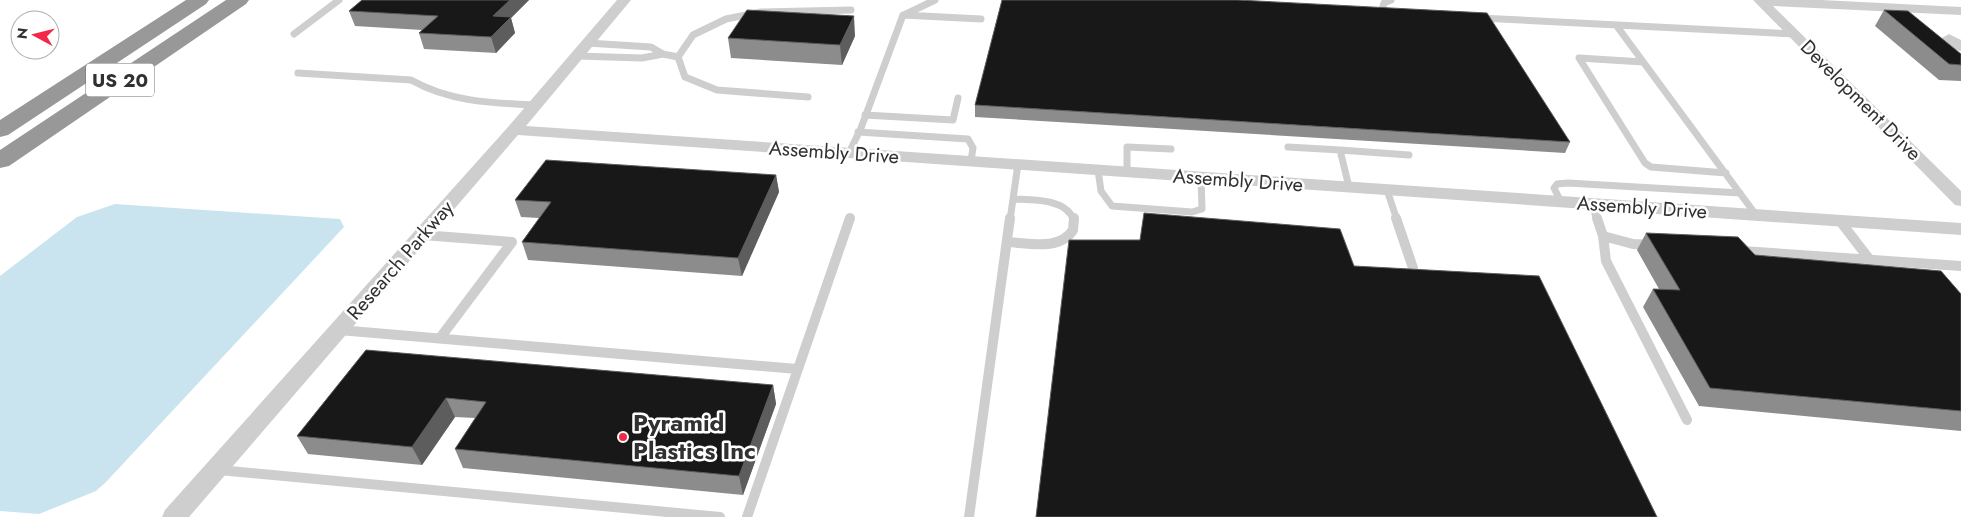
<svg xmlns="http://www.w3.org/2000/svg" width="1961" height="517" viewBox="0 0 1961 517" font-family="Jost,sans-serif">
	<style>
		.water { fill: #c9e4ef }
		.lines { fill: none; stroke-linecap: round; stroke-linejoin: round }
		.service-far1 { stroke: #cecece; stroke-width: 7 }
		.service { stroke: #cecece; stroke-width: 10 }
		.minor { fill: #cecece; fill-rule: evenodd }
		.motorway { fill: #989898; fill-rule: evenodd }
		.wall { fill: #8c8c8c }
		.shaded-wall { fill: #5d5d5d }
		.building { fill: #181818; stroke: #5d5d5d }
		.poi-dot { fill: #f32748; stroke: #fff; stroke-width: 2 }
		.labels { text-anchor: middle; stroke-width: 5; stroke-linejoin: round; paint-order: stroke }
		.shield { fill: #fff; stroke: #6f6f6f; stroke-width: 1 }
		.shield-label { font-size: 19px; font-weight: bold; fill: #313131 }
		.street-label { font-size: 20px; fill: #313131; stroke: #fff }
		.near-poi-label { font-size: 24px; font-weight: bold; fill: #313131; stroke: #fff; text-anchor: start }
	</style>
	<rect width="100%" height="100%" fill="#fff"/>
	<path class="water" d="M115 204 340 219 344 227 106 482 96 491 39 514 0 511V276L77 217Z"/>
	<g class="lines">
		<path class="service-far1" d="M1381 13 1384 3 1391 0
			M906 14 935 0
			M1480 18 1795 34
			M1616 25 1756 215
			M294 34 339 0
			M663 54 678 57 685 77 717 90 808 97
			M577 56 642 58 663 54 651 47 587 43
			M678 57 693 35 726 19 761 12 851 10
			M1643 62 1579 58 1645 163 1651 167 1726 173
			M298 73 411 80C450 102 492 103 536 105
			M865 115 953 120 958 98
			M858 132 968 139 973 148 971 161
			M1288 147 1340 150
			M849 153 861 128 903 15 981 19
			M1098 170 1101 191 1112 206 1192 212 1202 209 1201 177
			M1127 172V147L1171 149
			M1349 187 1340 150 1409 155
			M1387 190 1397 220
			M1013 199C1033 200 1065 198 1074 220
			M1561 202 1554 188 1557 184 1568 183 1740 193
			M1592 204 1597 220
			M1010 220 1018 164"/>
		<path class="service" d="M1396 218 1413 268
			M1597 218 1603 236 1606 261 1687 420
			M1840 221 1870 260
			M423 235 512 242 440 338
			M1603 236 1633 244 1652 245
			M1007 242C1028 243 1060 251 1073 230L1074 218
			M1742 251 1961 266
			M339 330 797 369
			M219 470 720 517
			M747 517 850 218
			M969 517 1010 218"/>
		<path class="minor" d="M617 0H631L526 126 1961 223V235L518 135 189 517H162L165 510 508 127Z
			M1753 0H1821L1961 7V15L1773 6 1961 191V206L1955 205Z
			M1949 34 1961 40V51L1956 50 1942 38Z"/>
		<path class="motorway" d="M186 0H209L206 4 8 135 0 137V120Z
			M226 0H249L246 4 9 166 0 168V150Z"/>
	</g>
	<path class="wall" d="M362 0H529L511 18 515 33 496 53 424 49 419 33 422 30 355 26 349 11Z
		M1884 10 1961 54V81L1939 80 1875 26Z
		M855 36 842 65 731 58 728 38Z
		M975 105 1570 142 1565 153 975 117Z
		M776 175 779 192 742 276 528 260 522 242 539 218 521 217 515 200Z
		M1646 233 1755 255 1961 294V431L1699 406 1643 307 1653 289H1659L1637 250Z
		M366 350 773 385 776 404 743 495 463 468 455 449 475 418 455 417 422 465 308 454 297 436Z"/>
	<path class="shaded-wall" d="M510 0H529L511 18 515 33 496 53 491 37 493 16Z
		M854 16 855 36 842 65 840 45Z
		M776 175 779 192 742 276 738 258Z
		M773 385 776 404 743 495 739 476Z
		M446 398 455 417 422 465 412 447Z"/>
	<path class="building" d="M362 0H510L493 16 511 17 491 37 419 33 438 16 349 11Z
		M1002 0H1238L1487 13 1570 142 975 105Z
		M747 10 854 16 840 45 728 38Z
		M1884 10 1908 11 1961 54V65L1949 64Z
		M546 160 776 175 738 258 522 242 551 202 515 200Z
		M1144 213 1340 229 1354 266 1539 276 1657 517H1036L1069 240H1140Z
		M1646 233 1738 237 1755 255 1941 271 1961 294V411L1710 388 1653 289 1680 290Z
		M366 350 773 385 739 476 455 449 486 402 446 398 412 447 297 436Z"/>
	<circle class="poi-dot" cx="623" cy="437" r="5"/>
	<g class="labels">
		<rect class="shield" x="86" y="63.5" width="68" height="33" rx="4"/>
		<g class="shield-label">
			<text x="120" y="87">US 20</text>
		</g>
		<g class="street-label">
			<text transform="translate(1861 100) rotate(45)" y="7">Development Drive</text>
			<text transform="translate(834 152) rotate(4)" y="7">Assembly Drive</text>
			<text transform="translate(1238 180) rotate(4)" y="7">Assembly Drive</text>
			<text transform="translate(1642 207) rotate(4)" y="7">Assembly Drive</text>
			<text transform="translate(400 260) rotate(-49)" y="7">Research Parkway</text>
		</g>
		<g class="near-poi-label">
			<text x="633" y="431">Pyramid<tspan x="633" dy="28">Plastics Inc</tspan></text>
		</g>
	</g>
	<g transform="translate(35 35) rotate(277)"><circle r="24" fill="#ffffff" stroke="#adadad"/>
	<path d="M0-4L9 19L0 12L-9 19Z" fill="#f32748"/>
	<text y="-8" font-size="14" font-weight="bold" text-anchor="middle" fill="#313131">N</text>
	</g>
</svg>
